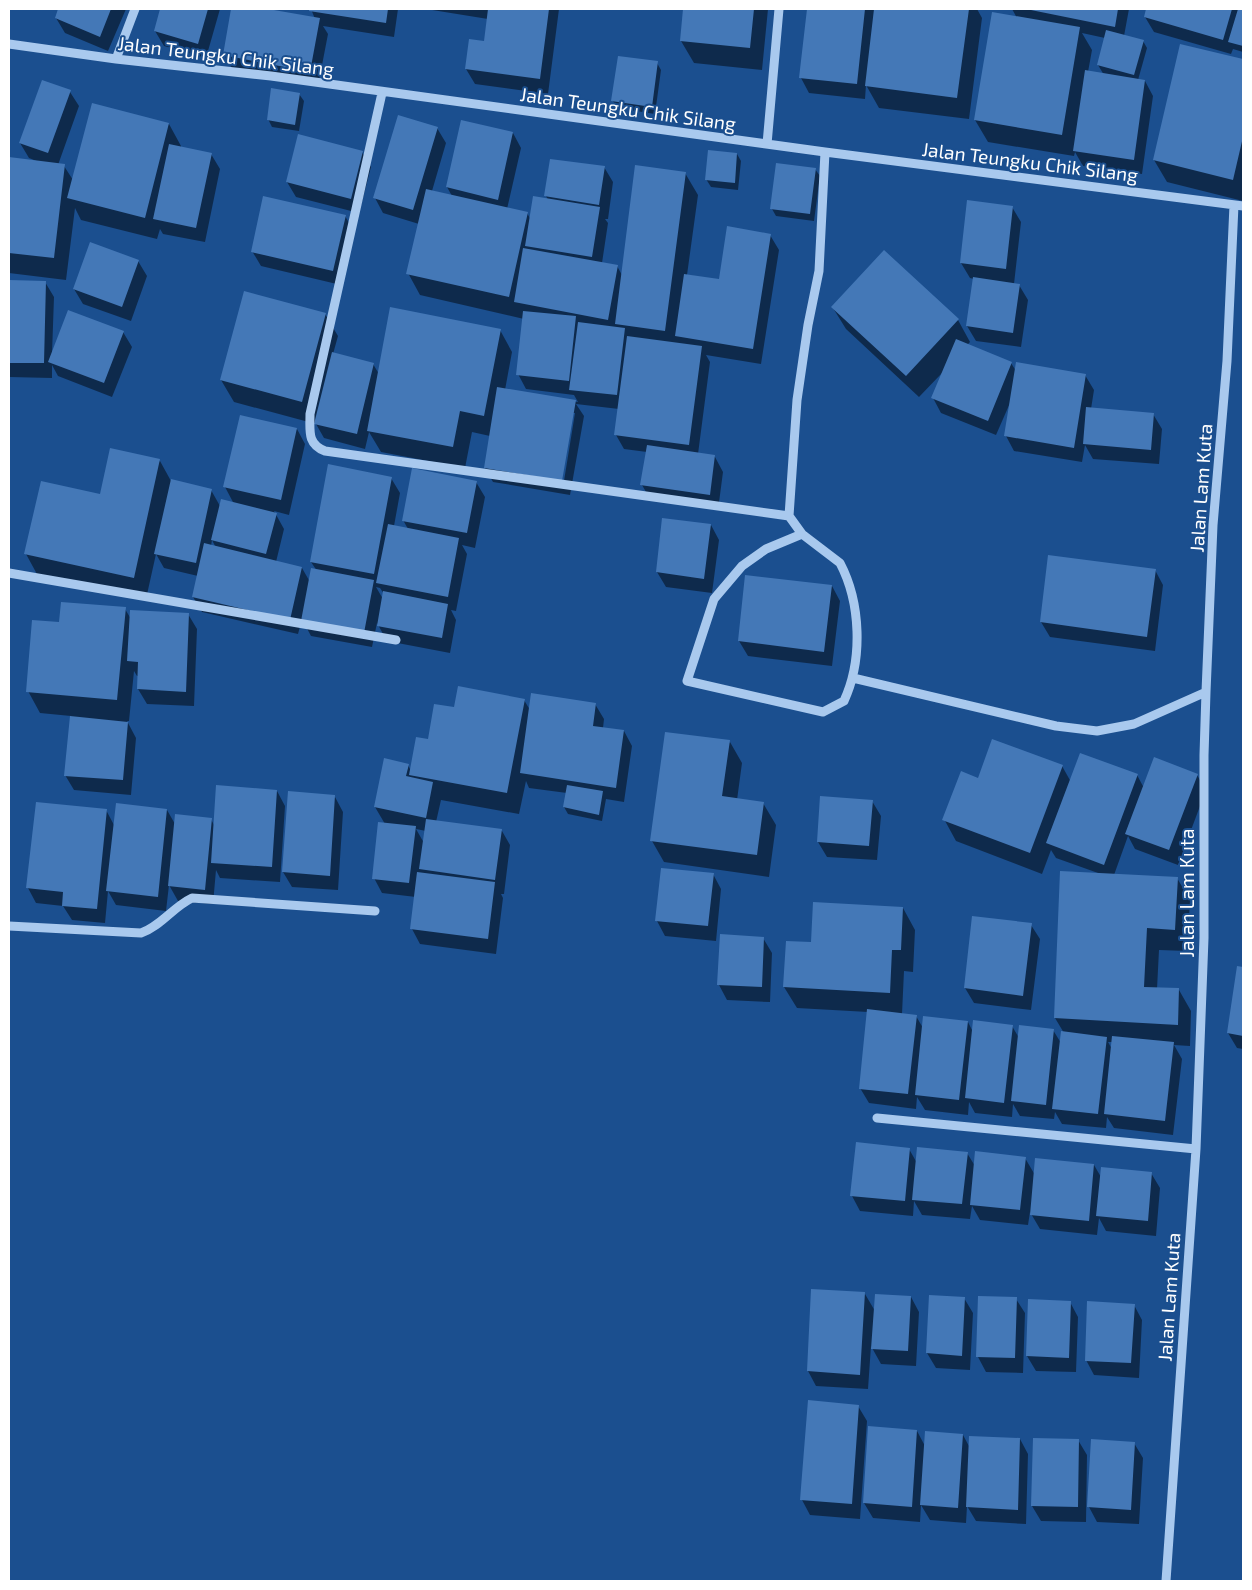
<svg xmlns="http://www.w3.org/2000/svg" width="1252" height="1590" viewBox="0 0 1252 1590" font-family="'Exo 2',sans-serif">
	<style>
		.shadow { fill: #0007; fill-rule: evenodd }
		.building { fill: #4478b7 }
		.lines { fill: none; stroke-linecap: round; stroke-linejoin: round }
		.minor { stroke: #a9c9ee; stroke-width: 9 }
		.labels { text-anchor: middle; stroke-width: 4; stroke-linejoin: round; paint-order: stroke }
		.street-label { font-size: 19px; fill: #fff; stroke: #1b4f8f }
	</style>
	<rect width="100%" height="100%" fill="#1b4f8f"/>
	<path class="shadow" d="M60 9H126L108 51 65 33 56 18Z
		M161 9H220L206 58 164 46 155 31Z
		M233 9H261L315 19 311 9H398L394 37 323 26 328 34 318 86 233 70 224 55Z
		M426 9H559L548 94 475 84 466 69 485 42 488 19Z
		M684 9H768L762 70 694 63 681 41Z
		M808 9H977L982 18 969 119 879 108 866 85 865 99 809 93 801 78Z
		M1012 9H1129L1124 36 1143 41 1147 48 1138 80 1145 81 1153 96 1142 174 1083 166 1075 152 1074 156 988 142 975 120 1017 18ZM1082 33 1105 38 1098 65 1104 75 1088 72 1092 50Z
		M1147 9H1243V52L1233 49 1231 54 1154 32 1145 17Z
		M1181 45 1243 60V201L1167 182 1154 160Z
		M657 63 661 70 655 114 617 108 613 101Z
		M70 92 79 106 58 165 64 166 73 180 169 124 181 146V148L211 154 220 169 205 242 163 234 160 229 157 239 81 220 75 208 66 280 9 273V159L39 162 29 158 20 143Z
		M299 94 304 101 299 131 272 127 268 119Z
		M437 128 446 143 432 191 452 196 447 187 513 133 521 148 507 209 527 213 531 220 548 200 546 196 604 167 613 182 608 219H605L608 223 602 263 617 266 622 275 685 173 698 195 687 275 720 280 770 235 779 250 761 364 706 355 710 362 698 454 715 457 723 472 718 510 650 499 642 485 647 452 624 449 616 435 619 409 576 404 584 416 570 495 493 482 485 468 490 436 472 432 465 468 381 452 369 432 365 449 324 438 316 424 234 402 221 380 325 314 338 336 333 354 373 364 379 374 500 330 512 352 505 390 578 402 574 395 526 389 518 374 524 319 420 295 408 273 419 224 383 213 375 198ZM572 413H575L563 487H560Z
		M362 152 371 167 359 213 296 197 287 182Z
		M737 154 741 161 738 190 711 187 706 179Z
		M815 169 820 176 814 221 776 216 772 209Z
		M968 201 1012 207 1021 222 1014 284 1019 285 1028 300 1021 347 976 341 967 326 974 279 970 278 961 263Z
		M345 216 354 231 341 285 261 266 252 251Z
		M138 261 147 276 131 321 83 304 74 289Z
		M9 282H45L54 297 52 354 123 332 132 347 112 397 58 376 52 365V378L9 377Z
		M833 308 958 320 970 342 967 345 1011 363 1016 371 1085 375 1094 390 1091 409 1153 414 1162 429 1159 464 1093 459 1085 445 1082 462 1014 451 1006 436 1010 403 996 435 941 413 933 398 943 372 919 397 846 329Z
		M297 429 305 444 289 515 274 511 284 529 276 562 302 568 310 582 317 571 311 562 391 478 400 493 394 526 408 529 403 520 476 482 485 497 475 548 462 545 467 554 456 611 451 610 456 620 450 653 387 641 377 623 372 647 311 636 302 619 298 634 202 612 193 597 198 576 164 568 156 554 146 599 38 576 26 554 101 496 160 461 171 481 211 490 220 506 234 504 225 487ZM212 540 216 548 211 546ZM376 587 380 588 384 594 383 599Z
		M711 525 719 540 712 593 666 587 657 572Z
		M1155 570 1163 585 1155 651 1050 637 1041 622Z
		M832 586 840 601 832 666 748 656 739 641Z
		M125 609 131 619 188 614 197 629 194 706 147 704 138 689 139 676H137L134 671 129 721H127L136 738 131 795 74 790 65 775 71 716 40 713 28 691 60 624Z
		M524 700 530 710 595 704 604 719 603 728 624 731 632 746 624 802 606 799 602 821 568 814 564 807 567 793 529 788 526 781 519 814 441 800 436 822 502 831 510 845 504 894H501L503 898 496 954 420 944 412 929 416 897 382 893 374 878 385 824 375 807 408 765 411 771 429 741 455 709ZM416 829 426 831 424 843Z
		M730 742 742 763 737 800 763 803 776 825 769 877 664 862 652 841Z
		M1062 766 1071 782 1137 775 1144 788 1197 775 1206 790 1178 865 1135 849 1128 836 1114 875 1177 878 1190 900 1187 951 1159 950 1157 989 1179 990 1191 1011 1190 1046 1174 1045 1182 1059 1173 1135 1114 1128 1107 1117 1106 1128 1062 1124 1055 1112 1054 1119 1020 1116 1013 1104 1012 1117 975 1113 969 1102 968 1115 925 1110 917 1097 916 1109 869 1103 860 1088 868 1012 797 1008 784 987 812 943 903 908 915 930 913 972 904 971 902 1014 916 1016 923 1028 968 1022 973 1032 1012 1026 1019 1038 1053 1030 1061 1043 1064 1033 1055 1018 1098 873 1056 858 1051 850 1042 874 956 841 944 819 979 779ZM1108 1042H1113L1112 1049Z
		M277 791 285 806 280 882 220 878 216 870 213 904 178 901 169 885 166 911 116 905 108 891 105 923 72 920 63 906 36 903 28 888 106 810 114 825 167 810 175 824 211 819 214 825Z
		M335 797 343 812 338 890 292 887 283 872Z
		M872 801 881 816 877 860 827 857 818 842Z
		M713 874 721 889 716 941 665 936 657 921Z
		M974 917 1031 925 1040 939 1031 1010 974 1003 965 988Z
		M763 938 772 953 770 1002 727 1000 719 985Z
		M1238 968H1243V1049L1237 1048 1228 1033Z
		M909 1149 917 1163 967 1153 975 1166 1025 1158 1035 1175 1094 1165 1101 1177 1151 1173 1160 1188 1156 1236 1106 1231 1099 1218 1097 1235 1040 1229 1030 1212 1028 1225 980 1220 972 1206 970 1219 922 1215 914 1201 913 1216 860 1211 852 1196Z
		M865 1294 875 1311 911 1297 919 1312 916 1366 881 1364 871 1346 868 1389 816 1386 808 1371Z
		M964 1298 973 1313 970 1370 936 1368 927 1353Z
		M1016 1299 1025 1313 1023 1373 986 1372 978 1357Z
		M1070 1302 1078 1317 1076 1372 1036 1371 1027 1356Z
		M1134 1305 1142 1320 1139 1378 1094 1375 1086 1360Z
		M858 1406 867 1421 860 1519 810 1515 802 1500Z
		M869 1428 917 1431 925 1446 963 1435 970 1448 1020 1439 1028 1454 1026 1524 976 1521 967 1506 966 1523 930 1520 921 1505 920 1522 873 1518 864 1503Z
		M1078 1440 1087 1455 1086 1522 1041 1521 1032 1506Z
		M1134 1443 1143 1458 1139 1524 1097 1522 1089 1507Z"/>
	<path class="building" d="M58 9H111L100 37 55 18Z
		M160 9H208L198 44 154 31Z
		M231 9H268L320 18 310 72 223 55Z
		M309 9H388L386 23 309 11Z
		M488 9H549L540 79 465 69 469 39 484 41Z
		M683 9H754L750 48 680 41Z
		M807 9H865L857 84 799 78Z
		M874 9H969L957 98 865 86Z
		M1026 9H1118L1115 27Z
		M1146 9H1232L1223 40 1144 17Z
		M1238 9H1243V46L1228 42Z
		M992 12 1080 27 1062 135 974 120Z
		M1106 30 1144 40 1134 75 1097 65Z
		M1180 44 1243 59V137L1233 180 1153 160Z
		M618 56 658 61 652 107 611 101Z
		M1085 70 1145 80 1134 160 1073 151Z
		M42 80 71 90 48 153 19 143Z
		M271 88 300 93 295 125 267 120Z
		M92 103 169 123 145 218 67 198Z
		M398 115 438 127 413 210 373 198Z
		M461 120 513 132 498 200 446 187Z
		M298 134 363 151 351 199 286 182Z
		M169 144 212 153 196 228 153 219Z
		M708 150 737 153 735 183 705 180Z
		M9 157 65 164 54 258 9 253Z
		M550 159 605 166 599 205 544 196Z
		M776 163 816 168 810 214 770 209Z
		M635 165 686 172 665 331 615 324Z
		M426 189 528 212 509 297 406 274Z
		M263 196 346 215 333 271 251 252Z
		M533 196 600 207 592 257 525 246Z
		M967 200 1013 206 1006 269 960 263Z
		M727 226 771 234 753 349 675 336 684 274 719 279Z
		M90 242 139 260 122 307 73 289Z
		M523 248 618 265 608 320 514 302Z
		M884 250 959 319 906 376 831 307Z
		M973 277 1020 284 1013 333 966 326Z
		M9 280 46 281 44 363H9Z
		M244 291 326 313 302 402 220 380Z
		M390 307 501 329 484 416 460 411 453 447 367 431Z
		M68 310 124 331 104 383 48 362Z
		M523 311 576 316 569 381 516 375Z
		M578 322 625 328 617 395 569 390Z
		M627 336 702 346 689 445 614 435Z
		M956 339 1012 362 988 421 931 398Z
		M332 352 374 363 357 434 314 424Z
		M1016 362 1086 374 1074 448 1004 436Z
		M497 387 576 400 562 481 484 468Z
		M1086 407 1154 413 1151 450 1083 444Z
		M240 415 297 428 281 500 223 487Z
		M647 445 715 455 710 495 640 485Z
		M110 448 160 459 134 578 24 554 41 481 100 494Z
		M328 464 392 477 374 574 310 562Z
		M412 468 477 481 467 533 402 521Z
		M171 479 212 489 196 563 154 554Z
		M221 499 277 513 266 554 211 540Z
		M662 518 711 524 704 579 656 572Z
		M388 524 459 538 448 597 376 583Z
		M204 543 302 567 290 620 192 597Z
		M1048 555 1156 569 1147 637 1040 622Z
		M311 568 374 580 364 633 301 621Z
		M745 575 832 585 824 652 738 641Z
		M383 591 448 604 442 638 377 626Z
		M61 602 126 607 117 700 26 692 32 620 59 622Z
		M130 610 189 613 186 692 137 689 138 662 127 661Z
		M458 686 525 699 507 793 409 775 416 737 428 739 434 704 454 707Z
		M531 693 596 703 593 726 624 730 616 788 520 773Z
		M70 716 128 722 123 780 64 776Z
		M665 732 730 740 722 796 764 802 757 855 650 841Z
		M992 739 1063 765 1030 853 942 820 961 771 978 778Z
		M1080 753 1138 774 1104 865 1046 843Z
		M1154 757 1198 774 1169 850 1125 834Z
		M384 758 409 764 406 776 433 782 426 818 374 807Z
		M216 785 277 790 272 867 211 863Z
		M567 785 603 791 599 815 563 807Z
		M288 791 335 795 330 876 282 872Z
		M820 796 873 800 869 846 817 842Z
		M36 802 107 809 97 909 62 906 63 892 26 888Z
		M116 803 167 809 158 897 106 891Z
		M175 814 212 818 205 890 168 886Z
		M426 819 502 829 495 880 419 869Z
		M378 822 416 826 409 883 372 879Z
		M661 868 714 873 708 926 655 921Z
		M1060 871 1178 877 1175 930 1147 928 1144 987 1179 988 1178 1025 1054 1018Z
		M417 872 495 882 488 939 410 929Z
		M813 902 903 907 901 950H892L890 993 783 987 786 941 811 942Z
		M972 916 1032 923 1023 996 964 988Z
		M720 934 764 937 762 987 717 985Z
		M1237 966 1243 967V1036L1227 1033Z
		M867 1009 917 1015 908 1094 859 1089Z
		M923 1016 968 1021 959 1100 915 1095Z
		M973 1020 1013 1025 1004 1103 965 1098Z
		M1019 1025 1054 1029 1046 1105 1011 1101Z
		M1061 1031 1107 1037 1098 1114 1052 1109Z
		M1112 1036 1174 1042 1165 1121 1104 1114Z
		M856 1142 910 1148 905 1201 850 1196Z
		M917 1147 968 1152 962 1204 912 1200Z
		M975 1151 1026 1157 1020 1210 970 1205Z
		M1035 1158 1094 1164 1089 1221 1030 1215Z
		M1101 1167 1152 1172 1148 1221 1096 1216Z
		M811 1289 865 1292 860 1375 807 1371Z
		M875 1294 911 1296 908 1351 871 1349Z
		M929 1295 965 1297 962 1356 926 1353Z
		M978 1296 1017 1297 1015 1358 976 1357Z
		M1028 1299 1071 1301 1069 1358 1026 1356Z
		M1087 1301 1135 1304 1131 1363 1085 1361Z
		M808 1400 859 1405 852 1504 800 1500Z
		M868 1426 917 1430 912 1507 863 1503Z
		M925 1431 963 1434 958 1508 920 1505Z
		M969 1436 1020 1438 1018 1510 966 1507Z
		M1033 1438 1079 1439 1078 1507 1031 1506Z
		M1091 1439 1135 1442 1131 1510 1087 1507Z"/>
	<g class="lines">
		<path class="minor" d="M9 44 116 59 271 76 825 152 1243 206
			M116 59 135 9
			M382 93 310 414C310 431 307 444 325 451L789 516
			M767 144 779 9
			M802 534 766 549 742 566 714 599 687 681 823 712 844 701C863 660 861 603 840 563L802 534 789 516 797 400 808 325 819 271 825 152
			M9 573 396 640
			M853 678 1056 726 1097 731 1134 724 1206 692
			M9 926 141 933C161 926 173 907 192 898L375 911
			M877 1118 1196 1149
			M1166 1581 1196 1149 1204 938V755L1206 692 1213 525 1227 361 1234 205"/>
	</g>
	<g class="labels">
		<g class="street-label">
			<text transform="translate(226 56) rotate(7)" y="7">Jalan Teungku Chik Silang</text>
			<text transform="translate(628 109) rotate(8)" y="7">Jalan Teungku Chik Silang</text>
			<text transform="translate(1030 162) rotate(7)" y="7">Jalan Teungku Chik Silang</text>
			<text transform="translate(1201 488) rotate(-86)" y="7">Jalan Lam Kuta</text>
			<text transform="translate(1187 893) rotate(-90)" y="7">Jalan Lam Kuta</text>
			<text transform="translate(1169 1297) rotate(-86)" y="7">Jalan Lam Kuta</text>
		</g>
	</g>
	<rect width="1252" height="1590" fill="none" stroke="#ffffff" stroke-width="20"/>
</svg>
